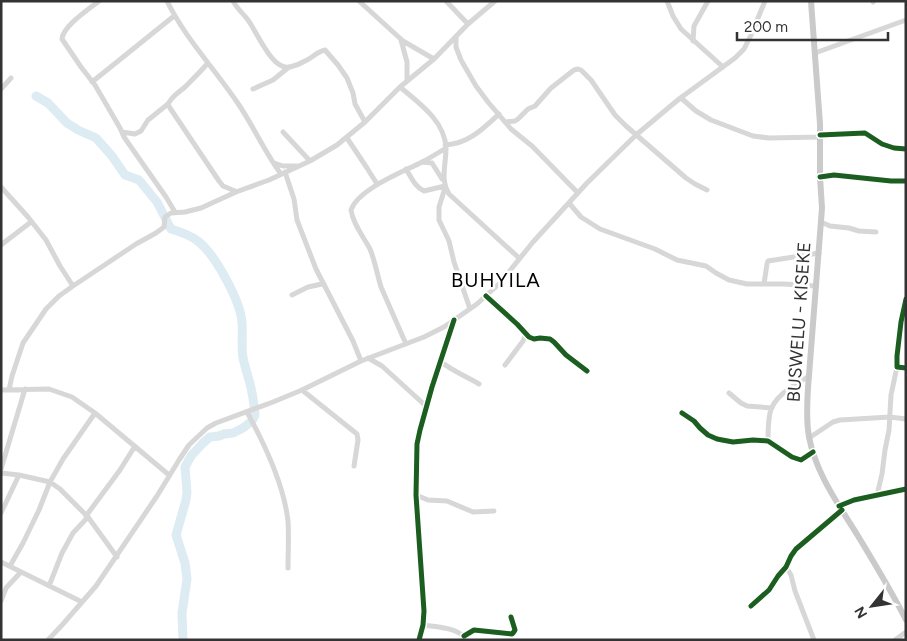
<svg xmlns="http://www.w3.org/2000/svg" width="907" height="641" viewBox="0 0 907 641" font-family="Figtree,sans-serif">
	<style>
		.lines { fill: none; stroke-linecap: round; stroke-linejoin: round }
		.river { stroke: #ddebf3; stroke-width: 9 }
		.minor { stroke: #d7d7d7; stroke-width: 5 }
		.major { stroke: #cacaca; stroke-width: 6 }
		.cycleway-casing { stroke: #fff; stroke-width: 8 }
		.cycleway { stroke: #1b5e20; stroke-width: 5 }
		.labels { text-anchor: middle; stroke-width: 5; stroke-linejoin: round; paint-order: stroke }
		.street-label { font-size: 18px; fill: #333; stroke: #fff }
		.quarter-label { font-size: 20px; letter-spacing: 1px; fill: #000; stroke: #fff }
	</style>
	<rect width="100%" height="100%" fill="#fff"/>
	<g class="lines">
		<path class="river" d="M36 96 48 103 67 123 78 130 96 138 112 156 125 175 139 180 157 202 171 229C181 232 192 236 199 242 216 256 241 302 242 323 243 335 241 346 243 358 245 367 248 376 250 384 253 394 254 405 255 415L252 421 243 428 233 433 224 434 219 436 210 437 203 443 191 456 185 467 187 492 186 500 176 535 185 563 187 579 182 613 183 640"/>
		<path class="minor" d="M99 1C89 9 63 26 62 39L81 67 95 85 120 128 124 137 166 197 175 212
			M167 1C185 38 214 68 237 102 253 125 264 151 281 174
			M233 1C237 9 243 13 248 20 257 32 272 71 290 67 295 66 300 64 305 61 312 58 318 51 325 50L338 65 347 78 353 93 355 104 365 122
			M359 1 403 41 434 59
			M446 1 468 24
			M667 1 673 16 681 29 723 67
			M873 2 874 1
			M456 37V47L461 60 476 86 488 102 511 129 532 146 578 193
			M401 40 407 62V81
			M693 41 694 26 708 1
			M815 53 906 20
			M208 63C201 71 193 79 185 87 179 92 172 96 168 104L170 108 219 181 223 186 235 191
			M92 82 174 16
			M400 87C419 103 445 121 446 148 446 165 440 179 449 194L519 258
			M1 89 11 78
			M253 89 273 80 289 67
			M681 98 696 111 711 120 753 136 769 138 820 137
			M505 122 515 121 518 119 528 109 535 106 551 88 574 70 578 69 581 70 591 80 615 115 626 126 686 178 695 184 707 190
			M122 132 135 134 141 131 148 120 168 104
			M283 132 310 161
			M820 135 865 133 882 144 894 148 906 149
			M347 138 367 168 377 184
			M445 145C468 144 483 129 499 114
			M422 162 432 163 442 179
			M274 163 283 166H297
			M406 169C411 177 415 187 424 191L445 186
			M285 172 294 199 297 220 316 269 353 341 361 361
			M820 177 834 175 891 181H906
			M1 187 28 217 46 240 60 266 73 286
			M445 188 439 207V220L449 241 454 262 470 309
			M569 203 581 217 600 229 655 249 677 260 706 266 716 273 729 280 747 284H784L816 286
			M821 222 830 226 849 228 859 231 876 232
			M1 245 31 222
			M764 284 767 264 768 261 819 253
			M292 295 308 287 322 284
			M486 296 517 324 529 337 534 339 540 338 550 339 554 342 566 355 587 371
			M406 344 381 287C377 274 375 261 370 249 363 236 353 224 351 210 358 189 403 172 422 162 430 158 438 153 446 148
			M368 358 382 366 427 407
			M440 361C452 371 466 376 479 384
			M505 365 523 341 526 334
			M897 367 906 368
			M1 390 49 389 72 397 95 413 169 475
			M9 390 12 376 23 343 46 309 59 296 73 286 136 244 156 233 164 227 165 217 171 213 185 212 201 208 236 192 269 180 310 161 337 145 365 122 400 87 434 59 468 24 495 1
			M302 390 357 434 358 440 354 466
			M729 393 741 403 747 406 772 408
			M247 412C264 443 284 485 288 521 289 536 288 553 288 568
			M682 413 694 421 700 428 708 435 717 439 733 442 753 440 768 441 792 457 801 460 813 452
			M809 438 833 422 840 420 890 417 906 419
			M768 441C768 431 768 422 770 413 774 395 795 385 809 376
			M1 469 25 389
			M1 473 19 475 50 482 60 489 88 517 117 557
			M416 495 428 500 447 501 473 512 494 511
			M877 495 882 474 885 450 889 430 891 395 897 367V356L901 322 906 299
			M839 506 854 500 906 489
			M1 513 19 475
			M86 516 120 470 135 446
			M1 562 82 602
			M10 566 23 543 39 510 50 482 63 459 95 413
			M786 567 791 575 795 591 814 640
			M49 586 62 553 73 533 88 517
			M1 601 6 588 21 572
			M751 606 769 590 778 576 786 567 791 556 796 549 842 510
			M423 625C435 627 460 627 466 640
			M464 636 474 630 512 634 513 633 515 630 511 617
			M48 640 63 624 96 586 157 496 179 460 189 445 207 428 216 423 273 402 302 390 361 361 424 337 444 327 477 304 500 283 533 242 587 183 636 135 679 99 735 58 744 49 751 35 765 1
			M419 640 423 625 424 611 416 495 417 444 420 430 432 387 454 320
			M895 640 906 632"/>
		<path class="major" d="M811 1 820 124V177L822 208 808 388C807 404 806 421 809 437 816 474 839 505 858 536 875 564 892 592 906 620"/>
		<g class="cycleway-casing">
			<path id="cycleway" d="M820 135 865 133 882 144 894 148 906 149
				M820 177 834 175 891 181H906
				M486 296 517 324 529 337 534 339 540 338 550 339 554 342 566 355 587 371
				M906 299 901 322 897 356V367L906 368
				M682 413 694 421 700 428 708 435 717 439 733 442 753 440 768 441 792 457 801 460 813 452
				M839 506 854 500 906 489
				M751 606 769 590 778 576 786 567 791 556 796 549 842 510
				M464 636 474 630 512 634 513 633 515 630 511 617
				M419 640 423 625 424 611 416 495 417 444 420 430 432 387 454 320"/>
		</g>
		<use href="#cycleway" class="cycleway"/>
	</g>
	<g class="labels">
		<g class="street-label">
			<text transform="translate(799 322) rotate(-86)" y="6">BUSWELU - KISEKE</text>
		</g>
		<g class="quarter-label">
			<text x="496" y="287">BUHYILA</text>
		</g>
	</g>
	<rect width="907" height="641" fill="none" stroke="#333333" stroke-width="5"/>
	<g transform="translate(872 606) rotate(240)" stroke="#ffffff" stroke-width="4" paint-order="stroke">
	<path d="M0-4L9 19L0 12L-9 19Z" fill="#333333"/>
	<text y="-8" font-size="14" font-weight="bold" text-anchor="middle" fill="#333333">N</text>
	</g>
	<path d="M737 32v8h151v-8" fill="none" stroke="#333333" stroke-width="2.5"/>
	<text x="744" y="32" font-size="15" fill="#333333" stroke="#ffffff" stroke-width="4" paint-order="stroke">200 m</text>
</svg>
